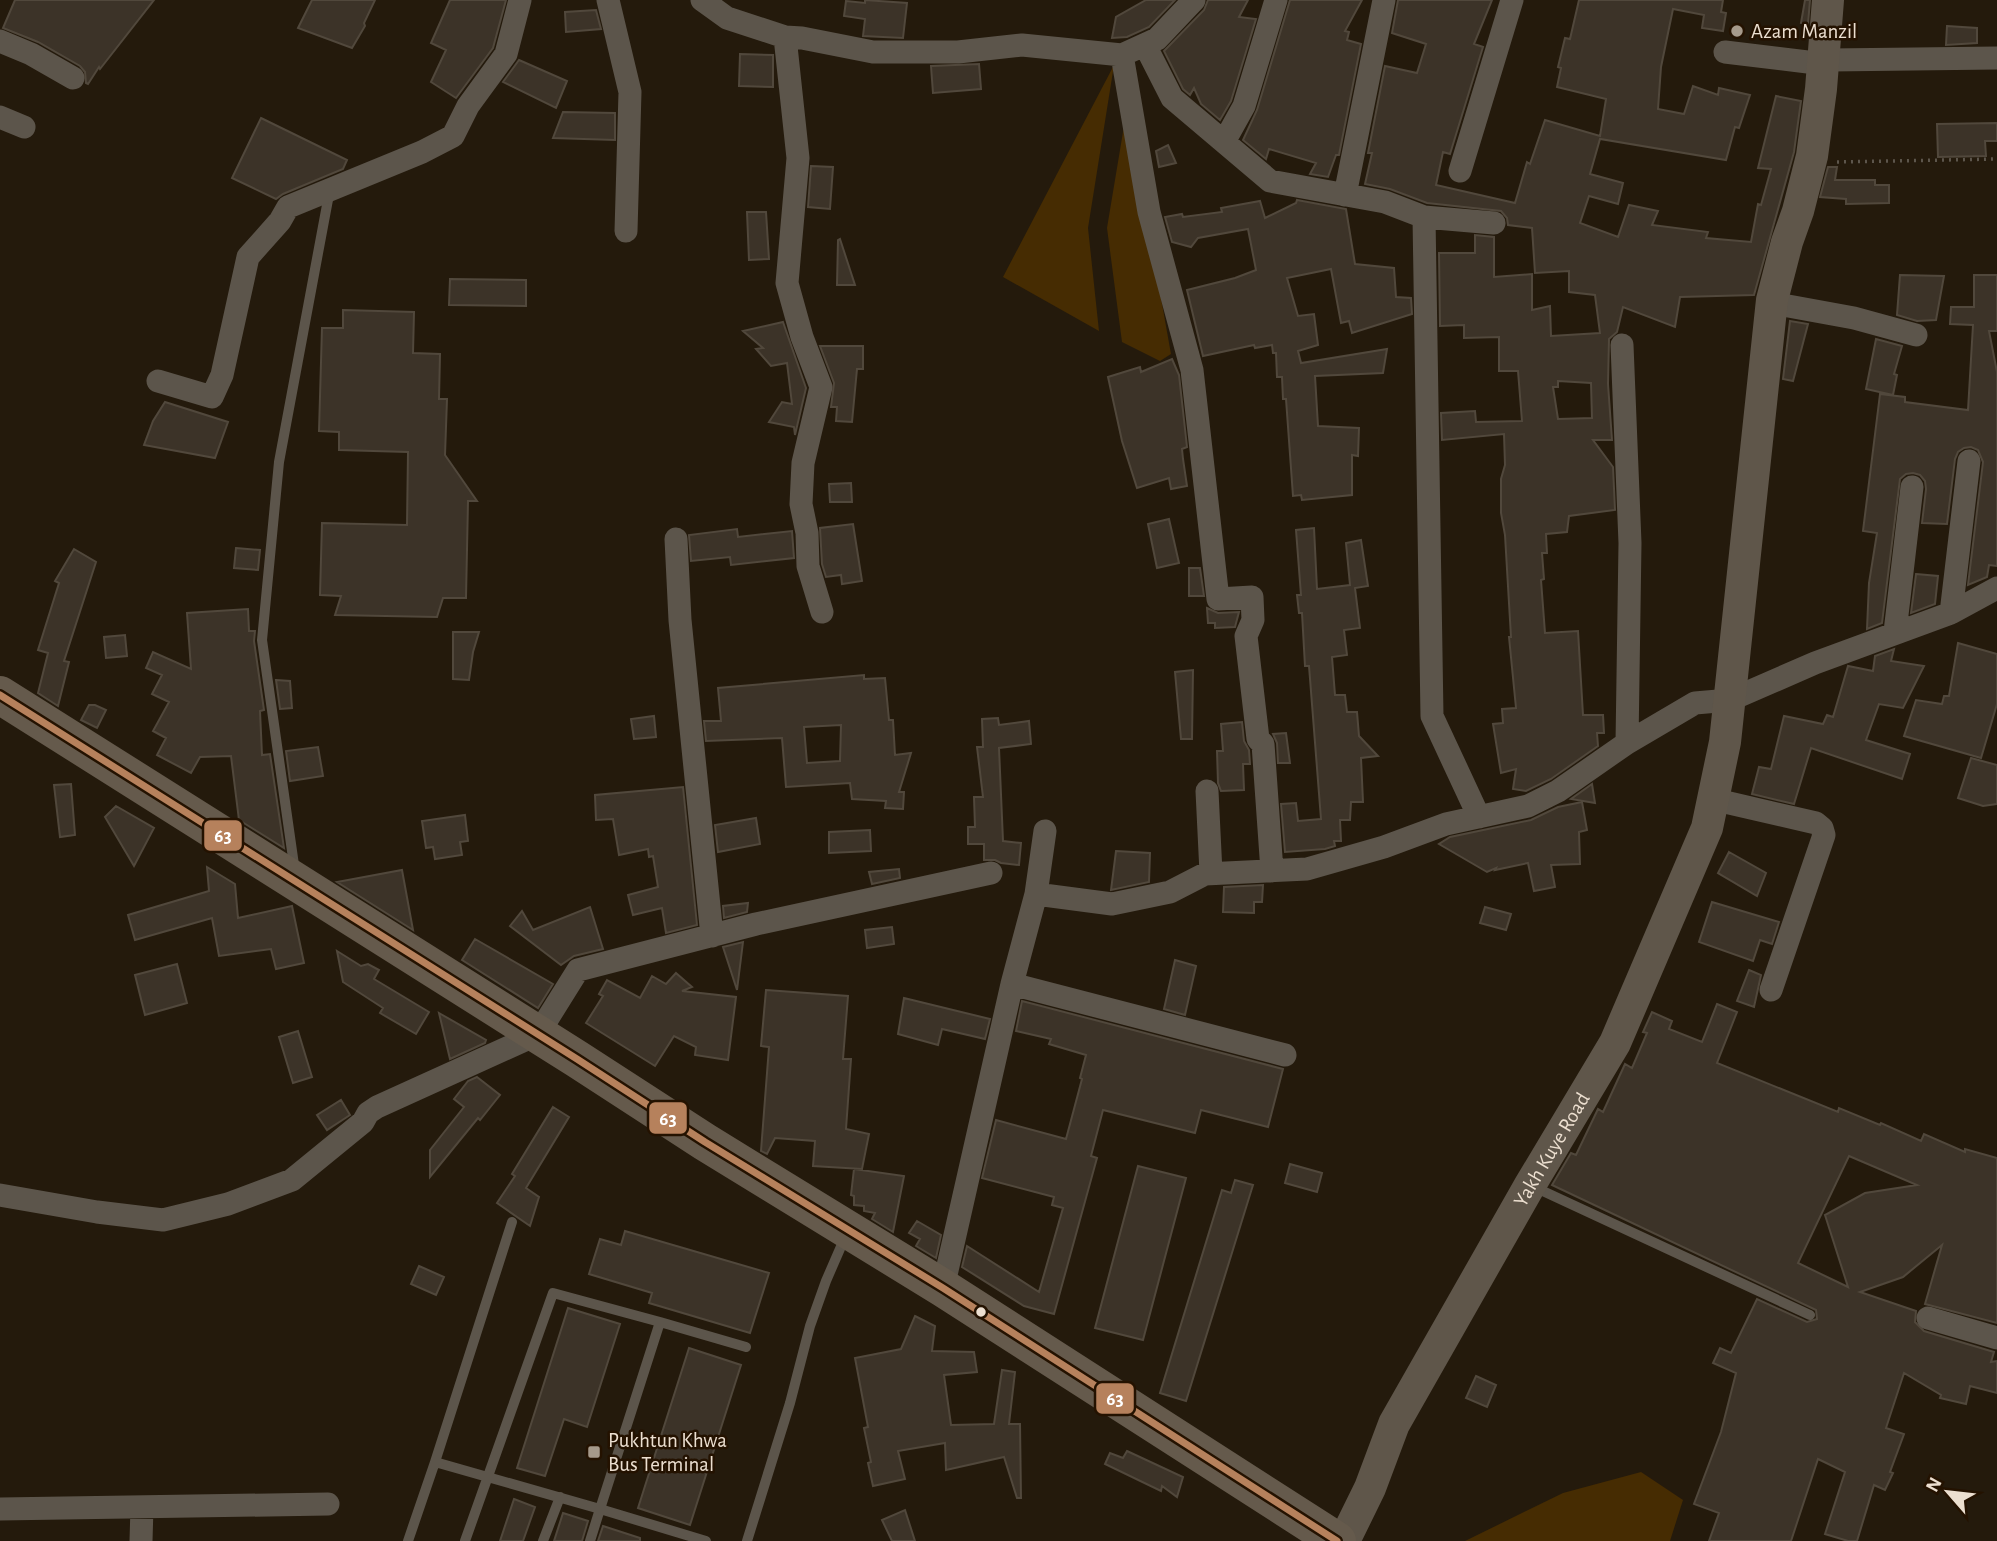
<svg xmlns="http://www.w3.org/2000/svg" width="1997" height="1541" viewBox="0 0 1997 1541" font-family="'Alegreya Sans',sans-serif">
	<style>
		.green { fill: #462c02 }
		.building { fill: #3c3328; stroke: #51483c; stroke-width: 2; fill-rule: evenodd }
		.lines { fill: none; stroke-linecap: round; stroke-linejoin: round }
		.path { stroke: #5d564c; stroke-width: 3.5; stroke-dasharray: 2 5; stroke-linecap: butt }
		.lane { stroke: #5c554b; stroke-width: 10 }
		.street { stroke: #5c554b; stroke-width: 23 }
		.secondary { stroke: #5f564a; stroke-width: 32 }
		.highway { stroke: #655a4c; stroke-width: 38 }
		.bus-1-casing { stroke: #241200; stroke-width: 12 }
		.bus-1 { stroke: #b6815c; stroke-width: 7 }
		.poi-dot { fill: #a69a8b; stroke: #241200; stroke-width: 2.5 }
		.bus-dot { fill: #ecdfd0; stroke: #241200; stroke-width: 2.5 }
		.labels { text-anchor: middle; stroke-width: 5; stroke-linejoin: round; paint-order: stroke }
		.poi-label { font-size: 21px; fill: #ecdfd0; stroke: #241200; text-anchor: start }
		.street-label { font-size: 21px; fill: #ecdfd0; stroke: #241200 }
		.line-badge { stroke: #241200; stroke-width: 2.5 }
		.badge-label { font-size: 19px; text-anchor: middle; font-weight: bold; fill: #fff }
	</style>
	<rect width="100%" height="100%" fill="#241a0c"/>
	<path class="green" d="M1114 65 1088 228 1099 331 1003 277Z
		M1127 108 1171 354 1160 361 1122 342 1107 228Z
		M1641 1472 1683 1500 1670 1541H1465L1563 1493Z"/>
	<path class="building" d="M15 0H154L100 69 99 67 88 84 86 83 85 72 80 66 38 42 3 28Z
		M312 0H375L364 23 365 26 352 48 298 28Z
		M450 0H506L493 48 456 98 431 82 446 50 431 43Z
		M865 0 907 3 903 38 863 36 865 19 844 16 846 1 865 3Z
		M1146 0H1175L1149 27 1127 37 1112 38 1116 17Z
		M1208 0H1248L1239 17 1256 19 1231 101 1220 120 1201 104 1194 88 1190 95 1183 89 1164 51 1204 10Z
		M1290 0H1362L1345 31 1349 32 1347 40 1361 44 1339 155H1336L1328 177 1310 174 1316 163 1269 149 1266 159 1243 140 1257 110Z
		M1398 0H1492L1474 44 1483 47 1450 154 1443 152 1436 185 1515 203 1527 162 1530 164 1545 120 1600 136 1606 99 1557 87 1561 68 1558 67 1565 38 1570 39 1579 0H1723L1721 12 1726 13 1723 31 1702 28 1704 15 1673 9 1661 67 1658 109 1684 114 1693 86 1718 95 1719 88 1750 95 1739 128 1735 127 1726 160 1600 139 1590 174 1623 183 1618 204 1589 196 1580 223 1618 237 1629 205 1658 211 1652 225 1708 232 1706 238 1751 242 1758 204 1761 205 1771 169 1758 168 1776 96 1801 101 1794 152 1754 295 1680 297 1675 327 1623 307 1617 332 1609 339 1608 384 1612 440H1593L1613 467 1615 510 1569 516 1567 532 1546 534 1547 553H1542L1544 579 1541 580 1545 633 1578 631 1583 715H1603L1604 733H1597L1598 746 1551 779 1526 791 1513 789 1516 769 1501 773 1493 724 1503 723 1502 709 1516 708 1509 637H1511L1505 535 1501 513V479L1505 465 1504 434 1442 440 1441 413 1475 411 1476 422 1522 421 1518 371H1499V337L1464 338V325L1440 326 1439 253H1475V235L1494 237V277L1532 274V310L1550 306 1551 336 1600 333 1595 295 1569 292V271L1535 273 1532 228 1508 225 1507 218 1501 211 1427 203 1390 189 1365 184 1372 153H1368L1385 66 1417 73 1426 44 1392 33ZM1558 381 1591 383 1592 418 1558 419 1553 387H1558Z
		M1805 0H1810L1808 24 1801 23Z
		M596 10 601 29 566 32 565 12Z
		M1947 26 1977 28V43L1946 45Z
		M740 54 773 55V87L739 86Z
		M519 60 567 81 556 108 503 82Z
		M979 64 981 89 933 93 931 66Z
		M563 112 615 113V140L553 138Z
		M261 118 347 160 343 169 283 194 276 199 232 178Z
		M1997 123V141H1985L1986 156 1938 157 1937 124Z
		M1168 145 1176 163 1159 167 1156 151Z
		M811 166 833 167 830 209 808 207Z
		M1828 167H1837L1835 180H1875V185H1889V203L1846 204V199L1820 197Z
		M1297 200 1346 209 1355 264 1394 268 1396 297 1411 298 1412 314 1352 333 1349 321 1341 323 1331 269 1287 278 1298 316 1314 314 1318 345 1298 351 1301 363 1387 349 1383 373 1315 376 1318 426 1359 428 1358 456 1352 455V495L1302 500 1301 495 1293 496 1286 399H1283L1282 377H1277L1276 353H1273L1272 345 1255 348 1254 345 1203 356 1187 290 1235 278 1256 270 1248 229 1198 238 1191 247 1172 242 1165 217 1182 214 1183 217 1222 212 1221 208 1260 201 1265 218 1296 203Z
		M747 212H766L769 259 749 260Z
		M840 239 855 285H837L838 240Z
		M1900 275 1944 276 1936 320 1917 321 1897 315Z
		M1974 275H1997V331H1989L1997 372V566L1989 565 1987 577 1968 585 1983 462 1978 450 1971 447 1964 448 1958 452 1955 459 1947 524 1922 523 1926 489 1925 481 1920 475 1913 473 1906 474 1900 479 1882 623 1867 629 1869 583 1877 533 1863 531 1880 394 1905 397V402L1968 410 1973 325 1950 324 1951 307H1974Z
		M450 279 526 280V306L449 305Z
		M343 310 414 312 413 353 440 354 439 399H447L445 455 477 501H468L466 598H443L437 617 335 615 341 596 320 595 322 523 407 525 408 452 339 450V432L319 431 322 328H343Z
		M1790 321 1808 324 1793 381 1783 379Z
		M783 322 806 388 795 435 794 427 769 422 782 402 792 404 787 363 771 366 756 349 763 348 743 331Z
		M1876 339 1902 346 1894 374 1897 375 1893 395 1866 389Z
		M820 346H863V369H857L852 422 836 421 837 407H831L834 383Z
		M1172 359 1179 375 1187 447 1182 449 1183 459 1187 486 1171 489 1169 478 1137 488 1122 441 1108 377 1140 367 1141 372Z
		M165 402 228 422 215 458 144 445 153 421Z
		M851 483 852 502H830L829 484Z
		M1169 519 1179 563 1157 568 1148 524Z
		M853 524 862 581 842 584 841 575 826 577 822 564 820 528Z
		M1314 528 1317 589 1350 585 1346 543 1361 540 1368 586 1355 588 1360 628 1344 630 1347 655 1332 657 1335 695H1345L1347 712H1357L1359 736 1378 756 1361 758 1363 802H1351L1350 820H1340L1341 841H1334L1335 846 1325 849 1285 852 1281 804 1296 803 1298 821 1321 819 1309 666H1305L1302 613H1299L1297 595H1301L1296 530Z
		M737 529 738 537 792 531 794 558 731 565 730 557 691 561 689 535Z
		M236 548 260 550 258 570 234 568Z
		M74 549 96 562 64 661 69 662 58 706 38 693 48 653 38 650 59 583 55 581Z
		M1189 568H1200L1204 596H1189Z
		M1916 574 1938 576 1935 604 1911 613Z
		M1207 608 1218 613 1239 612 1235 627 1215 628V623H1208Z
		M248 609 249 631H255L254 641 264 710 260 711 262 755 270 754 284 848 239 820 231 756 200 757 191 773 157 755 166 738 153 731 169 702 152 694 162 675 146 668 153 652 191 669 187 613Z
		M453 632H479L473 652 469 680 453 679Z
		M125 635 127 656 106 658 104 637Z
		M1958 643 1997 654V704L1981 758 1904 736 1916 700 1942 704 1944 696H1949Z
		M1894 649 1891 661 1924 666 1903 708 1879 704 1866 740 1910 754 1902 779 1811 748 1794 804 1752 794 1759 767 1771 769 1784 716 1823 724 1827 715 1833 717 1848 666 1873 671 1875 656Z
		M1193 670 1192 739H1181L1175 672Z
		M864 675V679L885 678 889 720H893L895 755 911 753 899 792H904L903 809 885 808 886 801 852 799 850 783 786 787 782 738 706 741 704 721H721L718 688ZM841 725 840 761 807 763 804 727Z
		M276 680 290 681 292 708 280 709Z
		M89 705H95L106 710 97 728 81 720Z
		M654 716 656 737 634 739 631 719Z
		M998 718 999 725 1029 721 1031 744 999 748 1003 841 1021 843 1019 865 1001 863 995 860H984V844H968V827H975L974 797H983L977 747H983L982 719Z
		M1242 722 1244 741 1249 750 1250 764H1243L1244 790 1221 791 1218 783 1217 751H1223L1221 724Z
		M1286 733 1290 763H1278L1277 743 1273 734Z
		M318 747 323 776 290 781 286 751Z
		M1971 758 1997 765V804L1983 806 1958 798Z
		M71 784 75 835 60 837 54 785Z
		M1592 784 1595 803 1571 799Z
		M683 787 697 925 666 933 662 908 633 915 628 895 658 887 653 856 649 857 648 849 619 855 613 819 596 820 595 795Z
		M1582 802 1587 830 1579 832 1580 864 1551 865 1555 887 1534 891 1528 863 1495 870 1496 868 1487 872 1439 844 1450 837 1531 820 1558 807Z
		M116 806 154 828 134 866 105 817Z
		M465 815 468 841 460 842 462 855 435 859 433 847 426 848 422 821Z
		M756 818 760 844 718 852 715 825Z
		M870 830 871 851 829 853V832Z
		M1116 851 1150 853 1149 882 1111 890Z
		M1729 852 1766 873 1757 896 1718 873Z
		M207 867 235 884 238 918 292 906 304 963 276 969 271 949 219 956 212 918 135 940 128 915 209 891Z
		M899 869 900 878 872 884 869 872Z
		M402 870 413 930 337 882Z
		M1263 885 1262 902H1254V913L1223 912 1224 887Z
		M1712 902 1779 922 1772 944 1760 940 1753 961 1699 942Z
		M748 903 747 912 724 918 723 906Z
		M590 907 603 949 574 956 561 965 510 926 522 911 533 930Z
		M1485 907 1511 914 1506 930 1480 923Z
		M892 927 894 944 867 948 865 930Z
		M475 939 553 984 538 1008 462 960Z
		M743 942 737 990 723 947Z
		M337 951 361 966 368 964 379 970 374 979 429 1012 416 1034 380 1013 383 1008 343 982Z
		M1175 960 1196 966 1185 1015 1164 1009Z
		M177 964 187 1003 145 1015 135 975Z
		M1749 970 1761 975 1754 1007 1737 1001Z
		M676 973 692 987 682 991 736 997 728 1060 695 1055 696 1047 674 1036 655 1066 586 1023 603 996 599 994 607 980 640 998 652 976 666 984Z
		M766 990 848 996 843 1059H851L846 1129 869 1134 862 1169 813 1166 815 1141 775 1138 767 1154 761 1151 769 1047 761 1046Z
		M904 998 990 1019 985 1039 942 1029 938 1045 898 1034Z
		M1022 1001 1283 1069 1268 1127 1201 1110 1195 1133 1103 1110 1091 1156 1097 1158 1054 1314 1024 1306 962 1267 967 1246 1039 1292 1063 1208 1052 1205 1054 1197 982 1178 996 1120 1066 1139 1082 1079 1080 1078 1086 1055 1049 1044 1051 1039 1016 1031Z
		M1717 1004 1737 1012 1717 1063 1838 1112 1839 1108 1880 1125 1881 1123 1921 1141 1924 1134 1965 1152V1149L1997 1158V1323L1925 1304 1942 1245 1903 1277 1860 1292 1916 1311 1915 1322 1924 1331 1994 1352 1991 1362 1997 1361V1393L1970 1386 1966 1404 1940 1398 1941 1395 1904 1373 1886 1428 1904 1434 1890 1472 1893 1473 1885 1490 1874 1485 1857 1541H1848L1825 1534 1845 1472 1818 1459 1791 1541H1709L1719 1513 1694 1504 1721 1432 1736 1373 1713 1363 1720 1348 1731 1353 1757 1299 1807 1322 1817 1319 1816 1310 1552 1185 1571 1153 1576 1155 1598 1109 1603 1112 1625 1064 1632 1068 1647 1033 1643 1032 1652 1012 1672 1021 1669 1029 1702 1042ZM1849 1156 1917 1185 1865 1193 1825 1215 1848 1287 1798 1263Z
		M439 1013 486 1040 485 1043 450 1059Z
		M298 1031 312 1077 293 1083 279 1037Z
		M477 1077 500 1095 480 1120 478 1118 430 1177V1150L464 1107 454 1099 468 1081Z
		M341 1100 350 1115 327 1130 317 1115Z
		M553 1107 569 1117 526 1188 539 1197 530 1226 497 1203 515 1176 512 1174Z
		M1290 1164 1322 1173 1317 1192 1285 1183Z
		M1138 1166 1186 1178 1143 1340 1095 1328Z
		M854 1169 904 1176 893 1232 872 1219 875 1213 864 1211V1206L854 1205V1196L851 1195Z
		M1235 1180 1253 1185 1186 1401 1160 1393 1222 1190 1231 1193Z
		M917 1221 941 1235 936 1258 916 1246 920 1239 909 1233Z
		M625 1231 769 1273 750 1333 649 1303 652 1293 589 1274 600 1239 621 1245Z
		M419 1266 444 1277 436 1295 411 1284Z
		M568 1308 620 1324 587 1427 564 1419 545 1476 517 1468Z
		M915 1316 935 1326 932 1351 974 1352 977 1372 944 1375 951 1425 994 1424 1002 1370 1015 1372 1009 1424H1020L1021 1498H1017L1004 1457 946 1470 945 1443 898 1451 905 1479 873 1486 868 1463 871 1462 864 1428 868 1427 855 1358 901 1349Z
		M689 1348 741 1365 690 1525 638 1508Z
		M1476 1376 1496 1385 1487 1407 1466 1398Z
		M1127 1451 1183 1477 1177 1497 1162 1486 1161 1491 1105 1464 1110 1453 1123 1458Z
		M514 1499 535 1507 523 1541H500Z
		M905 1510 915 1541H892L882 1520Z
		M563 1513 588 1521 582 1541H554Z
		M603 1526 640 1538V1541H598Z"/>
	<g class="lines">
		<path class="path" d="M1837 162 1997 159"/>
		<path class="lane" d="M295 872 262 640 279 462 330 189
			M1532 1186 1810 1315
			M435 1462 600 1509 660 1322 746 1347
			M408 1541 435 1462 512 1222
			M465 1541 553 1293 660 1322
			M543 1541 560 1497
			M590 1541 600 1509 706 1541
			M747 1541 790 1403 810 1326 826 1281 846 1235"/>
		<path class="street" d="M608 0 630 92 626 231
			M702 0 727 18 785 37 802 38 873 52H958L1022 45 1122 55 1157 39 1194 0
			M785 37 798 158 787 283 802 337 821 387 803 463 801 504 807 533 808 566 822 612
			M0 41 31 54 73 78
			M1145 45 1172 98 1270 181 1385 202 1424 217 1494 223
			M1725 52 1824 64 1830 60 1997 58
			M1122 55 1149 212 1192 370 1218 599 1252 597 1253 620 1246 636 1258 739 1263 744 1272 871
			M0 117 24 127
			M1224 142 1244 106 1276 0
			M1460 171 1512 0
			M1345 195 1384 0
			M1424 217 1432 716 1479 817
			M1772 303 1854 318 1916 335
			M1622 345 1630 543 1627 743
			M158 381 212 397 222 375 248 257 280 221 288 207 422 152 453 136 468 106 506 54 520 0
			M676 539 680 620 712 936
			M1951 613 1969 461
			M1895 632 1912 487
			M1207 791 1211 873
			M1712 799 1816 823 1822 828 1824 835 1771 990
			M1045 831 1036 894 1112 904 1170 892 1205 874 1307 869 1384 847 1446 824 1528 806 1558 791 1627 743 1695 703 1730 700 1815 663 1951 613 1997 588
			M1012 984 1285 1055
			M0 1195 97 1212 163 1220 228 1204 292 1180 363 1122 368 1113 377 1107 538 1034 578 970 756 924 991 873
			M943 1288 1012 984 1036 894
			M1928 1318 1997 1338
			M0 1509 328 1504
			M141 1541 142 1507"/>
		<path class="secondary" id="s1" d="M1344 1541 1370 1488 1394 1424 1530 1185 1615 1043 1707 828 1725 742 1772 300 1787 242 1798 211 1812 156 1821 89 1828 0"/>
		<path class="highway" d="M0 695 577 1059 705 1142 943 1288 1337 1541"/>
		<g class="bus-1-casing">
			<path id="bus-1" d="M0 695 577 1059 705 1142 943 1288 1337 1541"/>
		</g>
		<use href="#bus-1" class="bus-1"/>
	</g>
	<g class="poi-dot">
		<circle cx="1737" cy="31" r="7"/>
		<rect x="587" y="1445" width="14" height="14" rx="3.5"/>
	</g>
	<circle class="bus-dot" cx="981" cy="1312" r="6"/>
	<g class="labels">
		<g class="poi-label">
			<text x="1751" y="38">Azam Manzil</text>
			<text x="608" y="1447">Pukhtun Khwa<tspan x="608" dy="24">Bus Terminal</tspan></text>
		</g>
		<g class="street-label">
			<text dy="7" stroke="none"><textPath href="#s1" startOffset="444">Yakh Kuye Road</textPath></text>
		</g>
	</g>
	<g class="line-badge">
		<rect x="203" y="819" width="40" height="33" rx="7" fill="#b6815c"/>
		<rect x="648" y="1101" width="40" height="34" rx="7" fill="#b6815c"/>
		<rect x="1095" y="1382" width="40" height="33" rx="7" fill="#b6815c"/>
	</g>
	<g class="badge-label">
		<text x="223" y="842">63</text>
		<text x="668" y="1125">63</text>
		<text x="1115" y="1405">63</text>
	</g>
	<g transform="translate(1948 1492) rotate(298)" stroke="#241200" stroke-width="5" paint-order="stroke">
	<path d="M0-5L12 26L0 18L-12 26Z" fill="#ecdfd0"/>
	<text y="-10" font-size="19" font-weight="bold" text-anchor="middle" fill="#ecdfd0">N</text>
	</g>
</svg>
